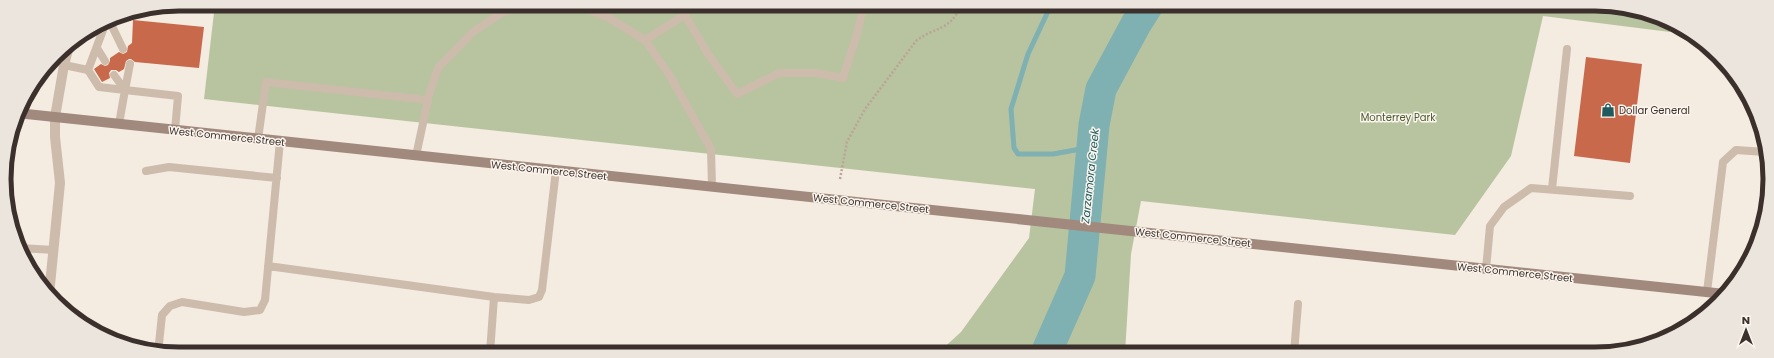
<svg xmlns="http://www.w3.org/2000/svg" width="1774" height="358" viewBox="0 0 1774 358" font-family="Poppins,sans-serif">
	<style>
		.green { fill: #b8c4a0 }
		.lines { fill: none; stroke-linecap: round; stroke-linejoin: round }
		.stream { stroke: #7fb0b2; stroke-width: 5 }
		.river { stroke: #7fb0b2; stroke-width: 31 }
		.building { fill: #c8694b }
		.path { stroke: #b9a596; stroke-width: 2.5; stroke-dasharray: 2 2; stroke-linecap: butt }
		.lane { stroke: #cdbbac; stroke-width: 8 }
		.street { stroke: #cdbbac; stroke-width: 10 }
		.secondary { stroke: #a18a7d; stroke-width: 10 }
		.labels { text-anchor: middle; stroke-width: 3; stroke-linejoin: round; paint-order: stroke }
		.poi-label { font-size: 10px; fill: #3b302b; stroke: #fbf5ee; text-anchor: start }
		.park-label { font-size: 10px; fill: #4a5a2e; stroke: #fbf5ee }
		.street-label { font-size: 10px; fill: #3b302b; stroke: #fbf5ee }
		.water-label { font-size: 11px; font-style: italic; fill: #1f5a5e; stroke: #fbf5ee }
		.rim { fill: none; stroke: #3b302b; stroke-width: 5 }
	</style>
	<rect width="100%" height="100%" fill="#f4ebe1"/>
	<path class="green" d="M215 4 1618 5 1670 23V32L1543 16 1511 156 1455 235 1141 201 1131 254 1125 353H938L961 332 1029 238 1035 189 204 99Z"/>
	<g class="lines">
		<path class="stream" d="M1051 5 1028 54 1011 109 1014 148 1018 154H1053L1081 149 1093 139"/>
		<path class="river" d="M1046 353 1080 276 1094 125 1101 89 1136 24 1148 5"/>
	</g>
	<path class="building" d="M133 20 204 27 199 68 135 62 131 59H129L126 61 124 69 119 72 116 70H111L109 73 110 78 102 82 94 69 101 64 105 66 108 65 110 61V58L119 52 123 54 127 52 128 46 132 43Z
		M1586 57 1642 64 1630 163 1574 156Z"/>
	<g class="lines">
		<path class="path" d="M840 179 847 142 865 109 916 41C935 26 950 32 961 5"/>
		<path class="lane" d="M575 4 609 18 645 40 670 76 711 149 712 187
			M679 5 708 54 737 94 779 73H817L843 78 857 34 864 5
			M109 20 123 49
			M645 40 685 15
			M97 48 105 61
			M64 65 88 70 106 22
			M88 70 99 87 125 90
			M114 75 125 90
			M125 90 130 64
			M119 124 125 90 178 96 175 130
			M258 139 266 82 428 100
			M416 156 429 95 438 68 473 32 503 12 532 4
			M146 171 169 167 277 178
			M1552 189 1567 49
			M20 248 54 250
			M268 266 494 297 529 300 539 297 542 290 556 170
			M1486 269 1490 226 1504 207 1531 188 1630 196
			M1707 292 1723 162 1736 150 1765 152
			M158 353 162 315 170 306 182 302 244 312 260 310 265 300 280 141
			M490 353 494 297
			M1294 353 1298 304"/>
		<path class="street" d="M49 295 60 183 55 137V117L64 65 69 46"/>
		<path class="secondary" d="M17 113 1725 294"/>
	</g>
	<defs>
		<g id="shop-bare" transform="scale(1.08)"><path d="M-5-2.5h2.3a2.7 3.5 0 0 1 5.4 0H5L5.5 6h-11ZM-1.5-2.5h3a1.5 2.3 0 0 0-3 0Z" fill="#1f5a5e" stroke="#fbf5ee" stroke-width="2.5" paint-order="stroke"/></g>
	</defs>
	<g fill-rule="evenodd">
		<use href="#shop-bare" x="1608" y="110"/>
	</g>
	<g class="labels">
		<g class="poi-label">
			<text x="1619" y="114">Dollar General</text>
		</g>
		<g class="park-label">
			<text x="1398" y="121">Monterrey Park</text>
		</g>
		<g class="street-label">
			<text transform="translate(227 136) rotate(6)" y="4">West Commerce Street</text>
			<text transform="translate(549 170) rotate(6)" y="4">West Commerce Street</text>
			<text transform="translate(871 203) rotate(6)" y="4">West Commerce Street</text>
			<text transform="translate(1193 237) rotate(6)" y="4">West Commerce Street</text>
			<text transform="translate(1515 272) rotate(6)" y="4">West Commerce Street</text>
		</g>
		<g class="water-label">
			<text transform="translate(1090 176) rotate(-84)" y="4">Zarzamora Creek</text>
		</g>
	</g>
	<path d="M0 0H1774V358H0ZM179 11H1595A168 168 0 0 1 1763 179V179A168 168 0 0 1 1595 347H179A168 168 0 0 1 11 179V179A168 168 0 0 1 179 11Z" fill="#ece5de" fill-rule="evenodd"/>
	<path class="rim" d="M179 11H1595A168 168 0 0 1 1763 179V179A168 168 0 0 1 1595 347H179A168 168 0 0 1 11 179V179A168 168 0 0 1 179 11Z"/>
	<g transform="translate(1746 330)" stroke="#fbf5ee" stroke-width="3" paint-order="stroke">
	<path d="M0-3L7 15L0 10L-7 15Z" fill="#3b302b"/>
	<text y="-6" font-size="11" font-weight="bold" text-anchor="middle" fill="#3b302b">N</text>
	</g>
</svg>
